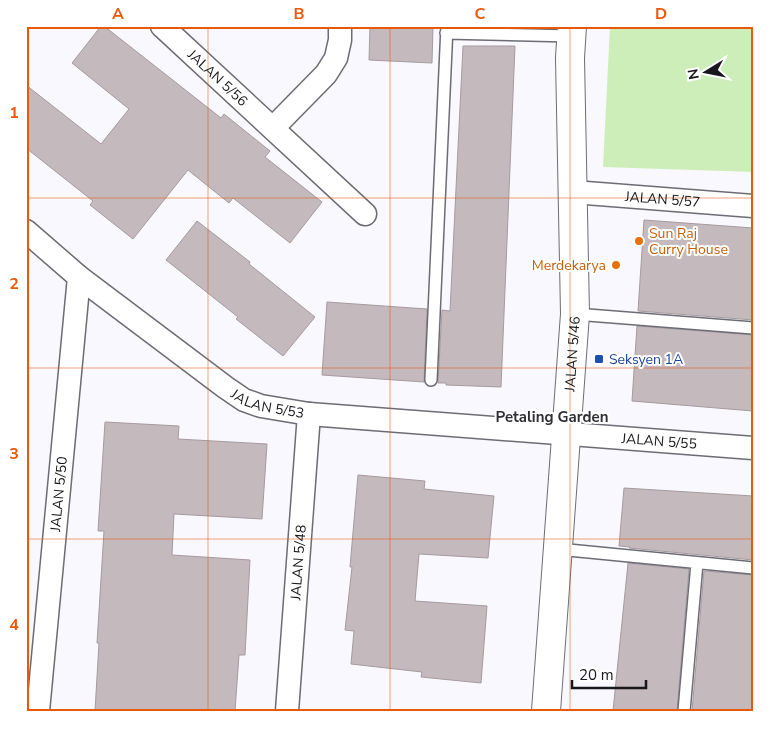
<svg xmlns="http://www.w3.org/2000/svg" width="779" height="737" viewBox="0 0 779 737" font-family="'Nunito Sans',sans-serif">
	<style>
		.green { fill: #ceeeb9 }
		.building { fill: #c4b9bd; stroke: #a59b9f }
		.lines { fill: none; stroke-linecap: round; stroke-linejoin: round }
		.lane-casing { stroke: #6c6c74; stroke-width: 14 }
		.street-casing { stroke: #6c6c74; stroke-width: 25 }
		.secondary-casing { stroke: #6c6c74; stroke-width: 30 }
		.lane { stroke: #fff; stroke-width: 11 }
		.street { stroke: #fff; stroke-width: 22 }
		.secondary { stroke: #fff; stroke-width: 28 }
		.grid { fill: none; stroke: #e8590c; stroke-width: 1; stroke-opacity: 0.55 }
		.food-dot { fill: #e8710a; stroke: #fff; stroke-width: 2 }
		.transit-dot { fill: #1a4fb4; stroke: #fff; stroke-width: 2 }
		.labels { text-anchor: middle; stroke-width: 4; stroke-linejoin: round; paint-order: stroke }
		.street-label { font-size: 14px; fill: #18171b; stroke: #fff }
		.food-label { font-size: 14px; fill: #c56008; stroke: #fff; text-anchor: start }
		.transit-label { font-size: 14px; fill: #164399; stroke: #fff; text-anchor: start }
		.neighbourhood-label { font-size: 15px; font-weight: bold; fill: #2e2e35; stroke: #fff }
		.neatline { fill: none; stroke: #e8590c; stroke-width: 2 }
		.grid-label { font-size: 16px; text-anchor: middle; font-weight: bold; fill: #e8590c }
	</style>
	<rect width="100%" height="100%" fill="#f8f8fe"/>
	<path class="green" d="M610 26H753V172L603 167Z"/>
	<path class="building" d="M101 26H104L221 118 224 114 270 151 265 157 322 202 290 243 233 198 229 203 188 170 133 239 90 205 93 201 26 148V85L101 144 129 109 72 63Z
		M370 26H433L432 63 369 60Z
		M463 46H515L501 387 446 385V383H438L442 310 450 311Z
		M644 220 753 228V320L638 311Z
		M197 221 250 262 249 264 315 317 283 356 236 319 238 317 166 260Z
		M327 302 427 309 424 382 322 375Z
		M637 326 753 335V411L632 401Z
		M105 422 179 426 178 439 267 444 262 519 174 514 172 555 250 560 245 655H239L235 711H95L99 643H97L104 531H98Z
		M358 475 425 481 424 489 494 496 488 558 419 554 415 601 487 606 481 683 421 677 422 672 351 664 354 631 345 630 352 567H350Z
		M624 488 753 496V560L629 548 630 547 619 546Z
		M628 563 689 569 677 711H613Z
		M704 571 753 575V711H692Z"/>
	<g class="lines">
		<g class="lane-casing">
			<path id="lane" d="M446 33 572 36
				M575 314 753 328
				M431 380 447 26
				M558 549 753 568
				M684 711 697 563"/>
		</g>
		<g class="street-casing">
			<g id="street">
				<path id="s1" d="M162 26 365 214"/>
				<path d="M273 128 326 74 336 58 340 40V26"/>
				<path id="s2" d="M573 192 753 206"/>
				<path id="s3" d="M26 231 79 277 225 387 244 400 261 406 309 414 753 448"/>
				<path id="s4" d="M38 711 79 277"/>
				<path id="s5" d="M287 711 309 414"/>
			</g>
		</g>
		<g class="secondary-casing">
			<g id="secondary">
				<path id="s6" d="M546 711 575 314 570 58 572 26"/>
			</g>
		</g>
		<use href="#lane" class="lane"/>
		<use href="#street" class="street"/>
		<use href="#secondary" class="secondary"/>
	</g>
	<path class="grid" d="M208 26V711M390 26V711M570 26V711M26 198H753M26 368H753M26 539H753"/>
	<g class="food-dot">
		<circle cx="639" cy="241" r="5"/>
		<circle cx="616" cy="265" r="5"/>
	</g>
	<rect class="transit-dot" x="594" y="354" width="10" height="10" rx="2.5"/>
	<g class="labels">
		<g class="street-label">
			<text dy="5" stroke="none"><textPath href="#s1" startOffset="76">JALAN 5/56</textPath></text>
			<text dy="5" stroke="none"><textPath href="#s2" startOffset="90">JALAN 5/57</textPath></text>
			<text dy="5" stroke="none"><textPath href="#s6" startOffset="358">JALAN 5/46</textPath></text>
			<text dy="5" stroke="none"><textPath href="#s3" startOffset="300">JALAN 5/53</textPath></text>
			<text dy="5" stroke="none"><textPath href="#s3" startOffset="694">JALAN 5/55</textPath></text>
			<text dy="5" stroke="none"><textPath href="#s4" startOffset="218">JALAN 5/50</textPath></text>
			<text dy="5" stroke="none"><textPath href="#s5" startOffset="149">JALAN 5/48</textPath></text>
		</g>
		<g class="food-label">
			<text x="649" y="238">Sun Raj<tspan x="649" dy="16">Curry House</tspan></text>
			<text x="606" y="270" text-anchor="end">Merdekarya</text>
		</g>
		<g class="transit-label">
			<text x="609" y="364">Seksyen 1A</text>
		</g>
		<g class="neighbourhood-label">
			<text x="552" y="422">Petaling Garden</text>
		</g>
	</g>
	<rect width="779" height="737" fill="none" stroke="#ffffff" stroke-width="55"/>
	<g transform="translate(706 72) rotate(260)" stroke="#ffffff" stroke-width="4" paint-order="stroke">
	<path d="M0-4L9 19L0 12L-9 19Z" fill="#18171b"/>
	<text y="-8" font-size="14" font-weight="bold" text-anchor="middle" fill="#18171b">N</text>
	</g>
	<path d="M572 680v8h74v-8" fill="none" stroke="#18171b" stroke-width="2.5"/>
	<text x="579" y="680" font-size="15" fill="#18171b" stroke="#ffffff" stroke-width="4" paint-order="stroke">20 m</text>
	<rect x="28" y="28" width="724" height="682" class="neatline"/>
	<g class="grid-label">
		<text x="118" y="19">A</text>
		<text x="299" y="19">B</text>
		<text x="480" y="19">C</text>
		<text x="661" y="19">D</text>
		<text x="14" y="118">1</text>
		<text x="14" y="289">2</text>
		<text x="14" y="459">3</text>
		<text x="14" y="630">4</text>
	</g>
</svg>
